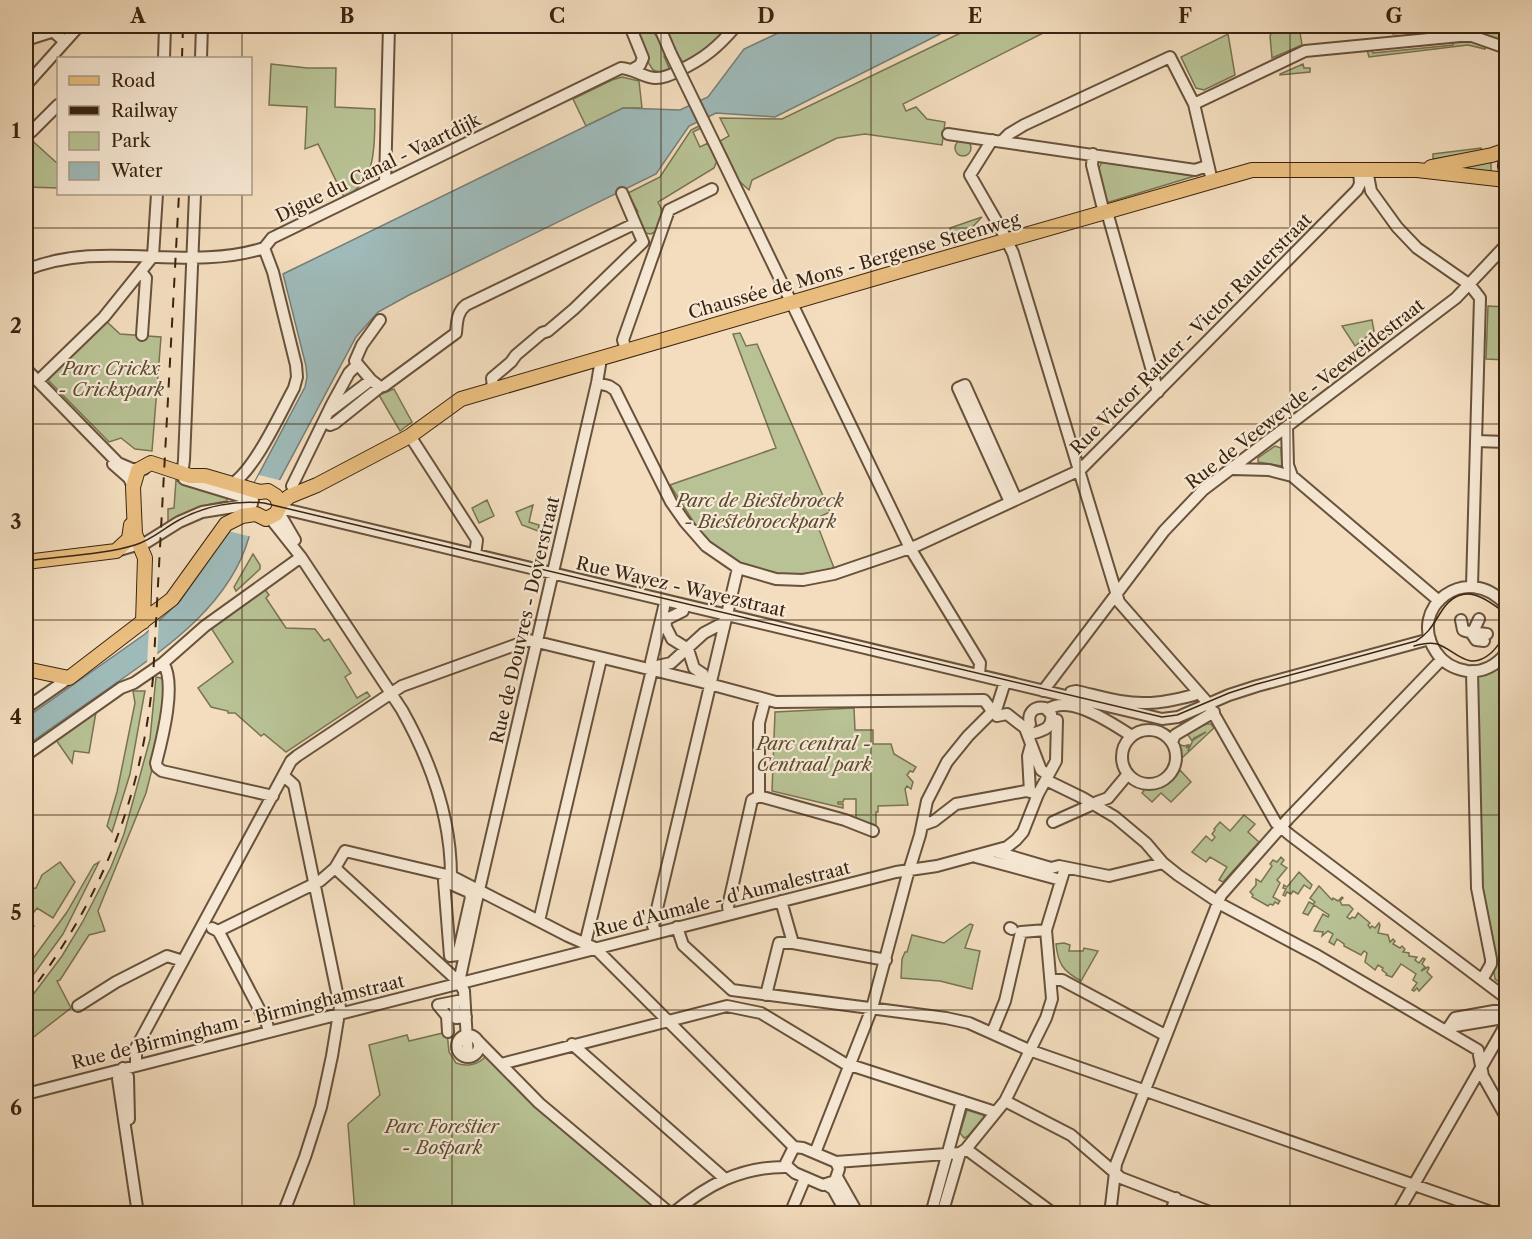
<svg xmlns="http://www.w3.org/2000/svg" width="1532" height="1239" viewBox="0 0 1532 1239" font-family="'Libre Caslon Text',serif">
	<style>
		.green { fill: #b8c294; stroke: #797352; stroke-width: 1.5 }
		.water { fill: #9ebab9; stroke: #767e75; stroke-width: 1.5 }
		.pier { fill: #f3ddbe }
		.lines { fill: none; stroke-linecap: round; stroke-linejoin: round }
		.minor-casing { stroke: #68523c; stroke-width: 14 }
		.major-casing { stroke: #3a2410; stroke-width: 16 }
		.minor { stroke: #f7e9d5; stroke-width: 10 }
		.major { stroke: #eabe7f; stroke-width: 14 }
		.tram { stroke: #3a2410; stroke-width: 1.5 }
		.rail { stroke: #3a2410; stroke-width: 2; stroke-dasharray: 10 10; stroke-linecap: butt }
		.minor-bridge-casing { stroke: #68523c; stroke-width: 14; stroke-linecap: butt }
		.minor-bridge { stroke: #f7e9d5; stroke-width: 10 }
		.grid { fill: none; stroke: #3a2410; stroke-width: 1.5; stroke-opacity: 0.55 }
		.labels { text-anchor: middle; stroke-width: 4.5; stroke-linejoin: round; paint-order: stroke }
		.street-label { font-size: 18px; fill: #3a2410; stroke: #f7e9d5 }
		.park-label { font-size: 18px; font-style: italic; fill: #5a4c31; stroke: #f7e9d5 }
		.neatline { fill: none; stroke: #3a2410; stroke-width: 2 }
		.grid-label { font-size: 20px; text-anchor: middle; font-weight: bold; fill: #3a2410 }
	</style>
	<rect width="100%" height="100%" fill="#f3ddbe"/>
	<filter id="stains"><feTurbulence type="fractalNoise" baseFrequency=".00333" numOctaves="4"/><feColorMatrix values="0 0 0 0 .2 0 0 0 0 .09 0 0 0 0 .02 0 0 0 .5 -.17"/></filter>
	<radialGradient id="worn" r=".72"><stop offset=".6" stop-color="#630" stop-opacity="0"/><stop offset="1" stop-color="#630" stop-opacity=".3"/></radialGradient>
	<path class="green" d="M632 26H648L659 39 666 55 664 56 671 73 665 74 653 70 644 56Z
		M660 26H728L713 46 685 66Z
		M975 26H1057L903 104 906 111 916 107 927 119 945 122 942 145 865 134 837 138 752 180 749 190 739 181 720 141 729 136 720 118 782 119Z
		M1275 26H1282L1283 28 1299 26 1302 45 1272 58 1270 36Z
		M1392 26H1452V28L1393 34Z
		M1506 28V36L1503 40 1478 33 1481 30Z
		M1228 34 1235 75 1204 90 1196 88 1181 57Z
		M1461 39 1487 43 1485 49 1468 45 1369 57 1367 50 1372 49 1373 53 1453 45V40Z
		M271 64 307 68H336L335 107 375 109C374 142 379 181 344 197L318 144 305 149 307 107 269 105Z
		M1303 64 1304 68H1310V72L1280 75V74Z
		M622 77 639 81 642 108H623L586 126 573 99 612 80Z
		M699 126 701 128 693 132 700 147 708 143 717 161 714 168 658 202 663 212 656 231 651 234 645 233 634 214 638 212 628 193 660 177 691 130Z
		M26 135 58 164V188L26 187Z
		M955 148a8 8 0 1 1 16 0a8 8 0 1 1-16 0Z
		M1481 148 1482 151 1433 159V154Z
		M1491 161V172L1460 169V167Z
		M1102 162 1195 176 1106 203 1098 170Z
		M982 217 981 218 955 245 950 228Z
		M1488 306 1506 307V360L1486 359Z
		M1372 320 1374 331 1355 346 1342 326Z
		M106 321 120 334 161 337 152 451 135 449 121 438 109 442 47 379Z
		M740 333 746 346 757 344 830 512 815 519 834 568C780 582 733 574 698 528 688 514 679 499 670 485L776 448 733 334Z
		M394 389 412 422 400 431 379 395Z
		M1275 446 1281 448 1282 466 1258 462V458Z
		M176 480 227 497V501C205 504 186 510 168 523V509L174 508Z
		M487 500 494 516 479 523 472 508Z
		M533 505 529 522 539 525 538 531 522 525 516 512Z
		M253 554 260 565V569L236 591 234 587Z
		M264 588 269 595 266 598 286 628 315 629 324 641 329 639 351 673 345 677 357 698 367 692 370 696 286 752 264 734 261 736 235 713H228V711L211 707 198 688 233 662 211 628Z
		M1506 657V987L1495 979 1482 888 1475 680 1478 675Z
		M156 677 161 678 166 684 161 734 146 793 98 911 105 931 89 935 60 980 57 981 71 1008 26 1043V1004L62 956 82 923 111 867 124 834 150 739Z
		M133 691H145L144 696 130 774 112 832 107 826 117 792 135 703Z
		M854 708 855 730H873V744H891L894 754 916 767 913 772 910 771 907 775 913 782 911 789 907 786 905 789 908 805 878 806V812H876V825L856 820V799H844L843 802H838V804H843V808L772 791 775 712Z
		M96 712 89 753 74 751 72 763 56 740Z
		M1207 724H1211L1214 728 1183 757 1179 753 1181 745 1184 746 1188 745 1186 748 1189 746 1188 751 1193 740 1206 732 1194 738 1192 741 1186 732Z
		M1180 770 1191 782 1171 802 1161 793 1152 802 1142 793 1145 789C1161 789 1172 784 1180 770Z
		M1244 815 1255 824 1248 832 1259 842 1223 882 1219 880 1227 867 1210 857 1206 862 1192 852 1206 836 1212 841 1215 837 1212 834 1215 830 1214 829 1220 822 1230 831Z
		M1281 857 1284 860 1281 864 1287 868 1277 880 1280 883 1273 897 1280 901 1278 904 1275 902 1273 905 1270 904 1268 906 1252 897 1253 895 1250 892 1256 885V879L1261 882 1272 866 1270 864 1273 860 1277 862Z
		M60 862 75 882 53 918 37 908 28 920 34 926 26 935V941V889L36 888 42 875Z
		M99 862 63 934 26 985V968L67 912 94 865Z
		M1299 872 1312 885 1310 889 1304 885 1298 894 1293 891 1291 894 1287 892 1285 896 1283 895 1286 889 1283 888 1284 885 1287 887Z
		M1319 886 1332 900 1333 898 1338 901 1342 897 1343 898 1340 901 1342 905H1349L1353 909 1347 917 1350 919 1352 917 1355 918 1358 913 1370 923 1368 925 1370 928 1372 926 1375 928 1379 923 1380 925 1378 933 1388 935 1390 942 1393 939 1395 941 1393 944 1400 948 1402 946 1405 949 1403 952 1409 953V956L1417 957 1415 960 1419 963 1423 958 1425 959 1422 964 1425 967 1421 971 1428 967 1429 968 1427 972 1432 977 1419 991 1417 988 1414 991 1412 990 1417 983 1413 980 1416 974 1401 964 1392 977 1386 975 1387 974 1382 970 1383 968 1378 965 1375 970 1365 962 1367 953 1364 951 1361 955 1344 946V944L1337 939 1334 945 1329 942 1333 934 1328 931 1322 936 1323 932 1314 931 1323 914 1328 917 1329 915 1314 905 1308 915 1303 913 1309 902 1313 904 1315 902 1310 898Z
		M970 924 973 925 965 948 980 951 972 989 940 981 901 978 902 959 905 952H907L912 935 944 943Z
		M1064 943 1070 945 1069 951H1083L1084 948 1098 951 1081 981C1063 971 1058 964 1056 944Z
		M447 1032 449 1052 456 1063C466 1067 478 1065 485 1057L665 1213H355L348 1124 380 1095 369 1045 407 1035 409 1041Z
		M967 1110 983 1115 984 1117 968 1136 964 1138 960 1133Z"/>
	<path class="water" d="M793 26H956L775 117 716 113 689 126 656 174 409 295 378 312 356 337 249 537C230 605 166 648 112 686 83 706 54 726 26 746V718L145 634 180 601 228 532 305 387 307 377 306 366 283 274 623 108 680 110 708 97 744 49Z"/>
	<path class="pier" d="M259 475 283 481 252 537 228 531Z
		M159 618 157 658 147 665 149 627Z"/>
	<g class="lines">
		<g class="minor-casing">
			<path id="minor" d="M630 26 643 58 640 65 633 69
				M659 26 671 54
				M26 40 51 32 55 33 64 41
				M164 58 165 26
				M201 58 202 26
				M26 85 79 26
				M1194 104 1305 51 1460 36H1472L1506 48
				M31 132 58 105
				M948 134 1195 170 1207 166
				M992 140 970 175 1001 229 1013 253 1119 602 1207 702 1276 823 1290 835 1506 998
				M1002 141 1009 134 1024 125 1170 57 1194 104 1212 181
				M1093 154 1092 165 1102 205
				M723 161 910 548 980 663 979 675
				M1367 170 1371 191 1397 227 1417 248 1470 285 1480 298 1472 586
				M385 183 389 26
				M622 193 643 242
				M1107 212 1158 392
				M26 270C104 238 186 273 264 248
				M141 272 146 278 142 335
				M380 320 362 345 355 361 371 380 380 387
				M626 350 623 340 669 210 712 189
				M26 369 118 463 132 469H144
				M38 381 104 317 153 256 157 194
				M597 383 609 386 615 390 671 502 685 522 706 546 738 568 776 579 803 580 834 574 916 546 1080 470 1357 190 1360 184 1359 170
				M493 389 492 378 511 362 516 355 542 333 548 331 574 309 643 242
				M330 411 371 380
				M330 425 335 423 380 387 384 386 456 333C457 322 457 312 466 305L634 224
				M1287 427 1288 465 1292 476
				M410 436 477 540 475 555
				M1476 441 1506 442
				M113 464 129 478 133 487
				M1233 469 1269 470 1292 476 1439 601
				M179 472 183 468 184 460 195 194
				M184 479 253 500
				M232 484C255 469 280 414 294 388L297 377 296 365 273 272 264 248 272 238 621 68C635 69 644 78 656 78 665 78 671 75 678 71 704 59 718 47 736 26
				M292 486 332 404 349 373 357 365
				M1010 502 958 388 965 385 1016 499
				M280 508 1162 719 1178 717 1229 695 1257 686 1430 639
				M278 511 295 540
				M270 518 301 557 402 710C430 760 451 817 451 876
				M116 551 147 542 179 522 202 512 252 504
				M1506 605C1467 560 1406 608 1436 652 1443 663 1455 669 1467 671 1483 673 1497 665 1506 653
				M664 607 651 662 653 667 671 663 704 633 725 622
				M665 616 666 627 672 639 688 649 694 668 703 674V679
				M1479 619 1472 634 1476 640 1484 641
				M665 620 683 611
				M1461 620 1463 630C1471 634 1478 632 1487 634
				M163 663C177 683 162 740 156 763L157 767 162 771 273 796
				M1472 671 1477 888 1491 959V964L1482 980
				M1043 691 1164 531 1203 490 1456 298 1506 245
				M1068 705 1071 692 1076 691C1099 696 1123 704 1147 703 1163 703 1179 699 1194 695
				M26 708 69 678
				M1047 710C1070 693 1112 724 1132 736
				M997 716 1007 714 1025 728 1041 770 1047 774
				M1025 728 1030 724C1027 713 1034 706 1045 708L1051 714C1054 730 1040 731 1028 735
				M1122 757a27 27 0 1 1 54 0a27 27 0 1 1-54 0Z
				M1172 742 1175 735 1214 712
				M26 755 121 688 134 683 163 663 205 626 301 557
				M1046 780 1083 798 1115 817 1146 843 1163 863 1178 875 1224 906 1318 956 1478 1050 1483 1076 1506 1117
				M1030 792 1028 756 1031 745
				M759 796 845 820 873 831
				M759 796V723L765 700
				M1097 802 1108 798 1128 774
				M1053 822 1091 805
				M923 825 934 821 956 804 1026 791 1038 794
				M993 851 1051 868 1059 866 1109 876 1163 863
				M976 857 1061 880
				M335 868 459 982 464 991 468 1057
				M444 881 469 892 471 897 458 955 450 956Z
				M781 901 793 943
				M729 914 728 906 752 800 759 796
				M539 921 601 659
				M677 927 683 945 732 990 946 1018 969 1023 1029 1050 1497 1214
				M212 928 218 931 221 936 267 1024 269 1032
				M1010 928 1012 929
				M218 931 320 881 335 868 345 851 451 876 568 936 595 948 794 1147
				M656 933 653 926 656 913 738 568
				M585 944 652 670
				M1051 980H1062L1165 1035
				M459 982 476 903 597 383 600 365 599 358
				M766 995 779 943H793L886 960
				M454 1002 456 1018 466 1017
				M78 1006 116 982 167 956 183 961
				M1455 1026 1497 1019 1502 1017
				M1447 1030 1455 1018 1494 1011H1500
				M448 1032 447 1016 438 1005 458 1001
				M992 1033 1005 1001 1021 932 1046 930
				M457 1046a11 11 0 1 1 22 0a11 11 0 1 1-22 0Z
				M478 1041 539 1103 671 1214
				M572 1044 724 1178
				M501 1064 727 1006 761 1013 844 1063 995 1112
				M136 1065V1048L291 761 297 756 402 686 529 640 702 682 776 702 984 700 990 708 991 713
				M123 1068 118 1079 138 1214
				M123 1068 128 1077 129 1119
				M26 1094 896 872 937 866 1007 847 1016 840 1023 832 1038 794 1056 761 1057 720
				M1005 1101 1071 1135 1121 1178 1215 1214
				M794 1147 803 1148 836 1162 839 1169 835 1181 823 1185 795 1173 788 1167 786 1163Z
				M966 1149 1054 1214
				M815 1153 872 1008 907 877 920 835 927 801 947 762 968 736 997 707 1005 682
				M836 1162 960 1153 966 1149 1005 1101 1046 1018 1052 999 1046 930 1065 868
				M837 1177 858 1214
				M827 1185 833 1189 847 1214
				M283 1214 305 1157 321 1107 332 1056 340 1007 294 785 284 776
				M672 1214C707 1185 741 1166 788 1167
				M790 1214 805 1178
				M931 1214 962 1101
				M942 1214 960 1153
				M1110 1214 1116 1164 1221 895 1288 819 1442 659
				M1170 1214 1176 1198
				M1397 1214 1505 1026V1017L1500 1011"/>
		</g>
		<g class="major-casing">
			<path id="major" d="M1506 157 1505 166 1506 172
				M1431 167 1492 155 1506 150
				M280 504 290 496 317 485 410 436 461 399 924 264 1252 170H1417L1506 180
				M26 562 116 551 129 539 131 525
				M26 669 69 678 172 599 226 524 242 516 256 514 266 519 276 514 280 506 276 496 268 491 260 492 205 476H190L151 463 138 470 133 487 135 534 145 558 143 622"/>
		</g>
		<use href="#minor" class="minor"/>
		<use href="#major" class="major"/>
		<path class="tram" d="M26 561C61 556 102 555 135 545 152 540 164 528 179 520 204 506 236 500 264 503L1162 717 1177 715 1229 693 1257 684 1416 641C1430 633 1434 622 1443 609 1463 581 1486 598 1506 614
			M1414 646C1421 644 1429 642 1437 644 1456 650 1468 673 1491 653 1497 648 1501 640 1506 635"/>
		<path class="rail" d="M182 58 183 26
			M26 998C101 901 141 800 153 678L179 194"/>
		<g class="minor-bridge-casing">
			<path id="minor-bridge" d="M671 54 723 161"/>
		</g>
		<use href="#minor-bridge" class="minor-bridge"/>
	</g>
	<path class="grid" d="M242 26V58M452 26V1214M661 26V1214M871 26V1214M1080 26V1214M1290 26V1214M242 194V1214M26 228H1506M26 424H1506M26 620H1506M26 815H1506M26 1010H1506"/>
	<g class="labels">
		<g class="street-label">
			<text transform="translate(378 168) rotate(-26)" y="6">Digue du Canal - Vaartdijk</text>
			<text transform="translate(854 266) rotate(-16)" y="6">Chaussée de Mons - Bergense Steenweg</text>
			<text transform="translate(1191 334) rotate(-45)" y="6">Rue Victor Rauter - Victor Rauterstraat</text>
			<text transform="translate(1305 394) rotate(-38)" y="6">Rue de Veeweyde - Veeweidestraat</text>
			<text transform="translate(681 587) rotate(13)" y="6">Rue Wayez - Wayezstraat</text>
			<text transform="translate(525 620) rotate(-77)" y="6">Rue de Douvres - Doverstraat</text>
			<text transform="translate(722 899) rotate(-14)" y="6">Rue d'Aumale - d'Aumalestraat</text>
			<text transform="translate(238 1022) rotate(-14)" y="6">Rue de Birmingham - Birminghamstraat</text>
		</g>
		<g class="park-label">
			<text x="111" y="375">Parc Crickx<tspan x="111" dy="21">- Crickxpark</tspan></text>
			<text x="760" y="507">Parc de Biestebroeck<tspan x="760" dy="21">- Biestebroeckpark</tspan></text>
			<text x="814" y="750">Parc central -<tspan x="814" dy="21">Centraal park</tspan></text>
			<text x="442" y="1133">Parc Forestier<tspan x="442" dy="21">- Bospark</tspan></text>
		</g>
	</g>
	<rect width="1532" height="1239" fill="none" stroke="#f3ddbe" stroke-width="66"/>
	<rect x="57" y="57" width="195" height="138" fill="#f7e9d5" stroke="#ab9a86" stroke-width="1.5"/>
	<rect x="69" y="76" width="30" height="9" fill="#eabe7f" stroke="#ab9a86" stroke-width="1.5"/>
	<text x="111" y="87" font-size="18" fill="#3a2410">Road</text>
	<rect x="69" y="106" width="30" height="9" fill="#3a2410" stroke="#ab9a86" stroke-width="1.5"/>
	<text x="111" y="117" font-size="18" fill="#3a2410">Railway</text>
	<rect x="69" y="132" width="30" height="18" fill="#b8c294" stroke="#ab9a86" stroke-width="1.5"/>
	<text x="111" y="147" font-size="18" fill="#3a2410">Park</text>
	<rect x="69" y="162" width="30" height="18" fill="#9ebab9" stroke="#ab9a86" stroke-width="1.5"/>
	<text x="111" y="177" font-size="18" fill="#3a2410">Water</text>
	<rect x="33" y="33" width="1466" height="1173" class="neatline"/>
	<g class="grid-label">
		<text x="138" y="23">A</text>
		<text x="347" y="23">B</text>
		<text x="557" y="23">C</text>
		<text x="766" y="23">D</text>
		<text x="975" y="23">E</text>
		<text x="1185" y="23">F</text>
		<text x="1394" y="23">G</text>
		<text x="16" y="138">1</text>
		<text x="16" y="333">2</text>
		<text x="16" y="529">3</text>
		<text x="16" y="724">4</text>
		<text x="16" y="920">5</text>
		<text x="16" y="1115">6</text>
	</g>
	<rect width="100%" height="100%" filter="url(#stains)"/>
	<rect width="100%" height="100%" fill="url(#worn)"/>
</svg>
